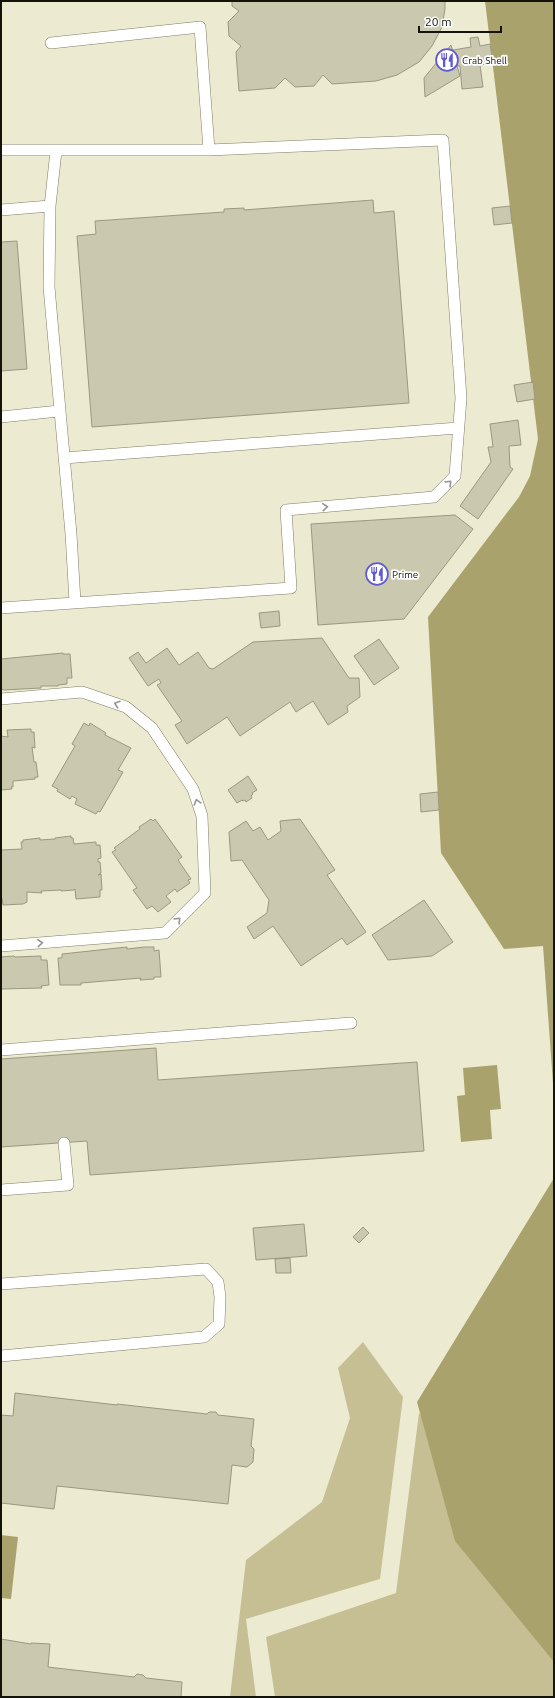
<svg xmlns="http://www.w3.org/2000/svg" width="555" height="1698" viewBox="0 0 555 1698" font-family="Ubuntu,sans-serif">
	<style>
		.green { fill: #c5bf93 }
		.water { fill: #aaa26c }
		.building { fill: #cbc8b0; stroke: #9b9882 }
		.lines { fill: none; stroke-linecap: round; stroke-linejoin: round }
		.service-casing { stroke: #807d67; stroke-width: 12 }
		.service { stroke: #fff; stroke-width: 11 }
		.oneway { stroke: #959591 }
		.labels { text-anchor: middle; stroke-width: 3.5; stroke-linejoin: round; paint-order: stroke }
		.poi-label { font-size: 10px; fill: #14130a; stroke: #fff; text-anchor: start }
	</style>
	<rect width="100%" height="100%" fill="#edead2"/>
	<path class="green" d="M363 1342 403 1397 380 1579 246 1619 256 1697H230L246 1560 322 1502 350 1418 338 1368Z
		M419 1413 554 1551V1697H275L266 1637 396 1593Z"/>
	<path class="water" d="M485 1H554V1097L543 946 504 949 441 853 428 617 519 497 530 476 538 439Z
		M497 1065 501 1109 490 1110 492 1139 461 1142 457 1096 465 1095 463 1068Z
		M554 1178V1662L455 1541 417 1402Z
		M1 1535 18 1537 11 1599 1 1598Z"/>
	<path class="building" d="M232 1H445V9L442 27 432 46 419 62 397 75 376 81 332 84 323 75 314 86 295 87 285 78 275 88 239 91 236 52 241 46 229 36 228 22 239 11 232 6Z
		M478 37 480 46 490 44 493 63 480 65 483 87 462 89 460 66H458L453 50 471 47 470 38Z
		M451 45 460 76 425 97 424 78Z
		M373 200 374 213 394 211 409 403 92 427 77 236 96 234 95 221 224 212V209L244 208V210Z
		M510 206 512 223 494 225 492 208Z
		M17 241 27 369 1 371V242Z
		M533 382 535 399 517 402 514 385Z
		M518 420 521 445 509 446 510 467 513 469 478 519 460 506 491 462 488 447H493L490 424Z
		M455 515 473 529 404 619 318 625 311 524Z
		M279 611 280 626 261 628 259 613Z
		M322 638 349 678H359L360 697 347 706 348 712 328 725 313 701 296 712 290 702 240 736 227 717 187 744 175 725 182 721 157 685 161 683 159 679 148 686 129 658 138 652 146 663 167 648 179 665 198 652 209 668 213 669 253 642Z
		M379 639 399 668 374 685 354 656Z
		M63 653V654H70L72 678H67V684L58 685V686H41V688L4 690 1 689V659Z
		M84 723 89 726 90 723 106 733 105 735 131 748 118 770 123 772 100 812 98 811 96 814 75 804 77 799 72 796 70 799 57 791 58 789 52 786 75 746 72 744Z
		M31 729V732H34L35 748 32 747 34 762H36L38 777H35V779L13 781V787H11L12 789 1 790V736L8 737 7 730Z
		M248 776 257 790 252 793 253 794 251 796 252 798 246 802 245 800 243 801 242 800 237 803 228 790Z
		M438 792 439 810 421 812 420 794Z
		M151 819 153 821 155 819 182 857 178 860 191 879 188 880 190 883 177 892 175 889 166 896 171 902 158 912 152 906 147 909 133 890 137 888 112 852 116 850 114 848 140 829 139 827Z
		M300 819 335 870 327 875 366 932 347 945 342 938 301 966 273 926 254 939 247 927 267 913 269 900 242 860 231 861 229 832 246 821 253 831 260 827 268 840 281 831 280 821Z
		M71 836V838H73L74 844 96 842V845H100L101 858 98 859V862H100L101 873 98 875 101 874 102 890H100V897L76 899 75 889 74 890 61 891V890L41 891 42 893 27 892V902L23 904 3 905 2 898H1V850L22 849 21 842H23V840L40 838V840L55 839V838Z
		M424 900 453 942 432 956 388 960 372 935Z
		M127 947V949L144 947H154V951L159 950 161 977H154V979L140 980 141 978 81 983V985H60L58 958H62V954Z
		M14 956 15 957 41 956V960H47L49 985 41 986 42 988 1 989V957Z
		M156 1048 158 1080 417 1062 424 1151 90 1175 87 1141 1 1147V1059Z
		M304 1224 307 1256 256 1260 253 1228Z
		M363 1227 369 1233 359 1243 353 1237Z
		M290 1258 291 1273H276L275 1259Z
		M15 1393 117 1405V1404L207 1414 209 1412H216L218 1415 254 1419 251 1446 254 1449 253 1462 247 1467 232 1465 228 1504 57 1486 54 1509 1 1503V1415L13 1416Z
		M1 1639 31 1644V1643L50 1644 48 1667 134 1677 137 1674 143 1675 146 1678 182 1682 181 1697H1Z"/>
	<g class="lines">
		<g class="service-casing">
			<path id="service" d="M51 43 200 27 209 150
				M1 150H209L443 140 461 398 455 476 434 497 286 510 291 588 1 608
				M56 151 50 206 49 287 71 534 75 602
				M1 210 50 206
				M1 417 59 411
				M64 458 458 428
				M1 699 82 692 126 707 152 728 193 789 202 816 205 893 165 933 1 946
				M1 1050 351 1023
				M1 1190 68 1185 64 1143
				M1 1284 206 1269 218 1282 220 1297 219 1324 204 1337 1 1356"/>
		</g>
		<use href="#service" class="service"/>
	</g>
	<defs><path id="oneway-chevron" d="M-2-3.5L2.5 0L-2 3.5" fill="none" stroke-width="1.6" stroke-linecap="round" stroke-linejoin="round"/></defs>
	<g class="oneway">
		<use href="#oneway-chevron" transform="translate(449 483) rotate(-46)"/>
		<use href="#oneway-chevron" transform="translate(325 507) rotate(-5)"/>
		<use href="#oneway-chevron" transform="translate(117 704) rotate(-161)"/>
		<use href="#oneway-chevron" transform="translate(197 802) rotate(-107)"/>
		<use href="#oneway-chevron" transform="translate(178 920) rotate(-45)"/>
		<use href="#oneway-chevron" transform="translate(40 943) rotate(-5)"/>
	</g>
	<defs>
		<g id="restaurant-ring" transform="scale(1.15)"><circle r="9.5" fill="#fff" stroke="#6059d2" stroke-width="1.5"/><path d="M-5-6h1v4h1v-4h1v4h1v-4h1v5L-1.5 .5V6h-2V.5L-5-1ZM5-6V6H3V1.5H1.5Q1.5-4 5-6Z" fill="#6059d2"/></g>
	</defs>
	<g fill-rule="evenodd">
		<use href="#restaurant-ring" x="447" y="60"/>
		<use href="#restaurant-ring" x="377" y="574"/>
	</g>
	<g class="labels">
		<g class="poi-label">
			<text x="462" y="64">Crab Shell</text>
			<text x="392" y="578">Prime</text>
		</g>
	</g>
	<rect width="555" height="1698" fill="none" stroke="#14130a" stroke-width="4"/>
	<path d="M419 26v6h82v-6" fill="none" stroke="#14130a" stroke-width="2"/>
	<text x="425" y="26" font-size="12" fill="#14130a" stroke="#ffffff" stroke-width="3" paint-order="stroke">20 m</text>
</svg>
